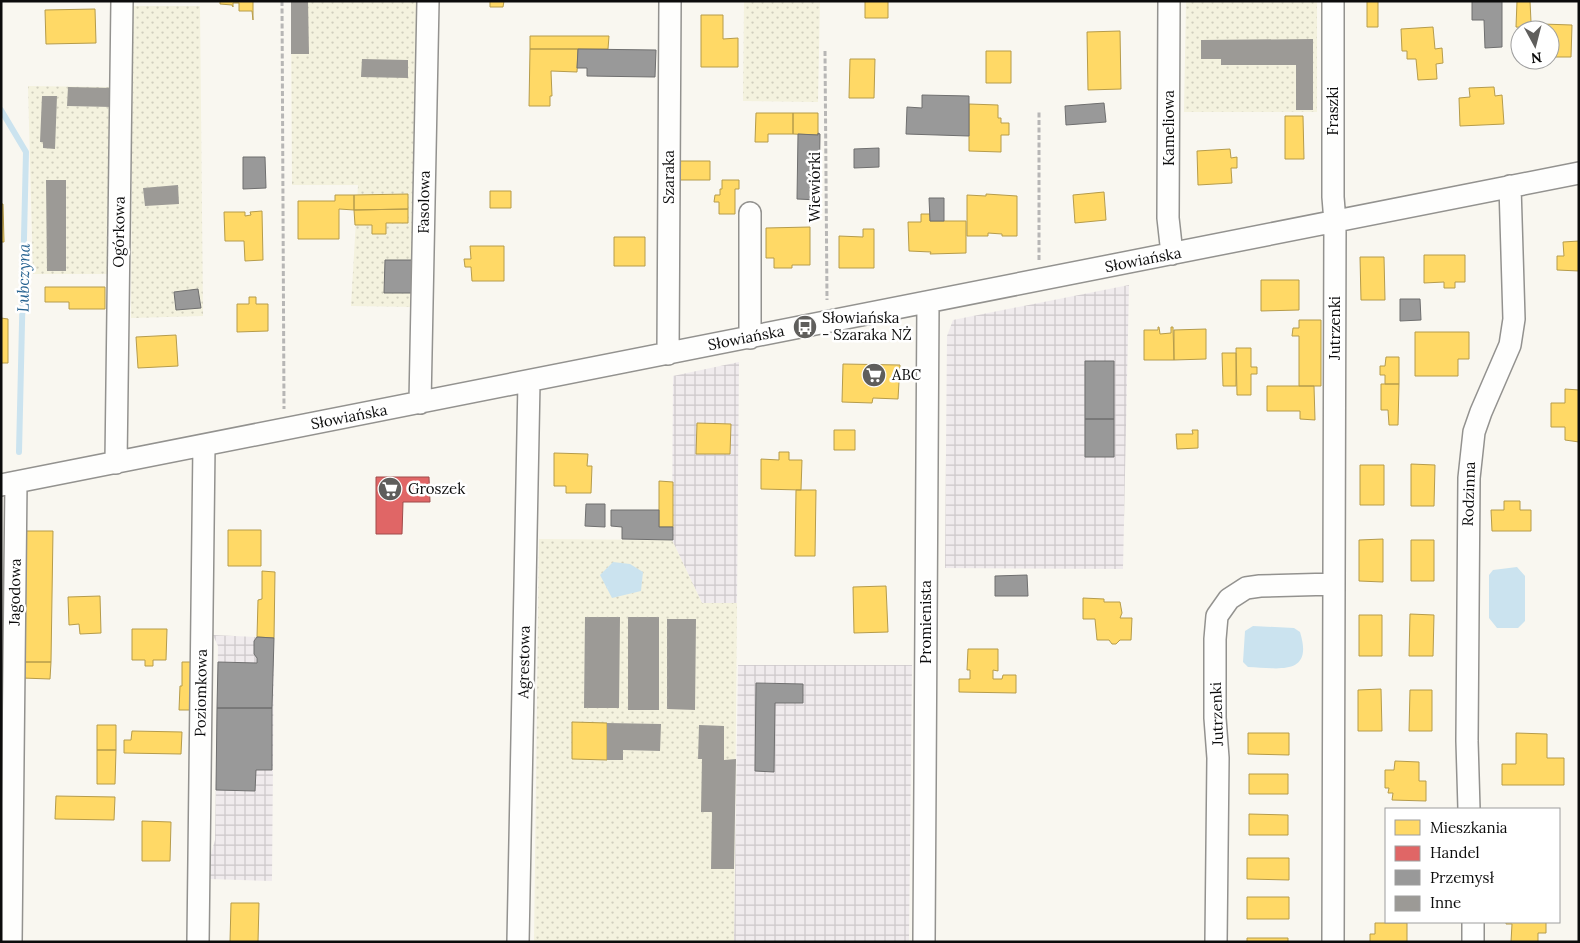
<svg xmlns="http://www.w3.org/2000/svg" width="1580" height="943" viewBox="0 0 1580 943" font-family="Lora,serif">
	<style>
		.industrial { fill: url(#industrial-grid) }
		.farmland { fill: url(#farmland-dots) }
		.water { fill: #cbe3ef }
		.homes { fill: #ffd966; stroke: #b69c4b }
		.shops { fill: #e06666; stroke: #a04b4b }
		.industry { fill: #999; stroke: #6f6f6f }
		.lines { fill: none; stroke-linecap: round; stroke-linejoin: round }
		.stream { stroke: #cbe3ef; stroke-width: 6 }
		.building { fill: #9c9a96 }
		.minor-casing { stroke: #93928f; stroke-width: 24 }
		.path { stroke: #b7b6b5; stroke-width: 3; stroke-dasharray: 5 2.5; stroke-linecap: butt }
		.minor { stroke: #fefefd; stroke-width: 21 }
		.labels { text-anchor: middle; stroke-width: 5; stroke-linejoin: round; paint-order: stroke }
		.street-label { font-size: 15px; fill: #0c0c0c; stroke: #fff }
		.poi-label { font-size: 15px; fill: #0c0c0c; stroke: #fff; text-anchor: start }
		.water-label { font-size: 16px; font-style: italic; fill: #24618f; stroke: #fff }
	</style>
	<defs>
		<pattern id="industrial-grid" width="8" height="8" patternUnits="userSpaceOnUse" patternTransform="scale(1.25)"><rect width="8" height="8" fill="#f0ebed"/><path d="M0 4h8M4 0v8" fill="none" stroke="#cdc8ca"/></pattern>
		<pattern id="farmland-dots" width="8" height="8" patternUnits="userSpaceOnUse" patternTransform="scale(1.25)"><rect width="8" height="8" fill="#f4f2de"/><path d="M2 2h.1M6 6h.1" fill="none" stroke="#d0cebd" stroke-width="1.8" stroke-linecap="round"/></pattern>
	</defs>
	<rect width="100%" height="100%" fill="#f9f7f0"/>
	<path class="industrial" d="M1129 285 1123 569 945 568 947 336 953 320Z
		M739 362 737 603H702L672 540 673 376Z
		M213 635 274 638 272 881 208 879 209 861 215 840 218 646Z
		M738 665H912L909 942H734Z"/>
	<path class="farmland" d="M291 1H418L414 307 351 306 358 185H292Z
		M744 1H820L818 102 743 101Z
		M1186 1H1317V112H1184Z
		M133 6H200L203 316 131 318Z
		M28 86 111 87 108 274H33Z
		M539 539 672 540 702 603H737L734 942H534Z"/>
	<path class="water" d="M613 562 630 564 643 572 641 591 612 598 600 575Z
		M1517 567 1525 576V621L1518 628H1497L1489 618V575L1493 570Z
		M1253 626 1294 628 1300 632C1314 677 1278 668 1248 667L1243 662 1245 631Z"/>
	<path class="homes" d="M220 1H253V20L252 11H239V3H233V7L232 5 220 4Z
		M490 1H504L503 7H490Z
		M865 1H888V18H865Z
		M1367 1H1378V27H1367Z
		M1517 1H1530L1531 22 1528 28 1516 27Z
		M95 9 96 43 46 44 45 10Z
		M701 15H723V39L738 38V67H701Z
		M1542 24 1572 25 1571 57H1550V30H1541Z
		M1433 27 1435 49 1442 48 1443 63 1436 64 1437 79 1418 80 1416 59H1407V51H1402L1401 29Z
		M1120 31 1121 89 1088 90 1087 32Z
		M530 36H609L608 49H530Z
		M530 49H578L577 72 551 71 552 96H550V106H529Z
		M986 51H1011V83H986Z
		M850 59H875L874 98H849Z
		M1494 87 1495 96 1502 95 1504 124 1460 126 1459 98 1470 97 1469 88Z
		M969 104 998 105V118H1001V123H1009V135H1001V152L969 151Z
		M756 113H793V134H768V142H755Z
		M793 113H818V135L793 134Z
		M1285 116H1303L1304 159H1285Z
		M1230 149 1231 158 1237 157V168H1231L1232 183 1198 185 1197 151Z
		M679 161H710V180H679Z
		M722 180H739V189H735V214H719V202H714L715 195H720V189H722Z
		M490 191H511V208H490Z
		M1104 192 1106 220 1075 223 1073 195Z
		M408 194V209L354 210V195Z
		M986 194 1017 196V236H1002V234L988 233V236H967V195L986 196Z
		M335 195H354V210L339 209V239H298V201H335Z
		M1 204H3L4 242H1Z
		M408 209V223H386V234H372V225H355L354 210Z
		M262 211 263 260 245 261 244 241H225L224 212H245V216L251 215 250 212Z
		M921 214H930V221H966V253L930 254 931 252 909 251 908 222H921Z
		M810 227V265H792V268H774V258H766V228Z
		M863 229H874V268H839V236L863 237Z
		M614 237H645V266H614Z
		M1579 241V271L1557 270V256H1564L1563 242Z
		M470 246H504V281H472L471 267H465L464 259H471Z
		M1424 255H1465V282H1455V288H1444V282L1424 283Z
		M1360 257H1384L1385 300H1361Z
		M1261 280H1299V310L1261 311Z
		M45 287H105V309H69V302H45Z
		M249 297H256V304H268V331L237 332V304H249Z
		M1 318 8 319V363H1Z
		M1299 320H1321V386H1299V336H1292L1293 328H1299Z
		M1158 327H1159L1160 334 1171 333V327H1173L1174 360H1144V330H1158Z
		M1206 329V359L1174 360V330Z
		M1415 332H1469V359H1458V376H1415Z
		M176 335 178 366 138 368 136 337Z
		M1236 348H1251V367H1257V374H1251V395H1237Z
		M1222 353H1236V386H1223Z
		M1386 357H1399V384H1385V375H1380V366H1385Z
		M843 364 900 365 898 399 873 398 872 403 842 402Z
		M1381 384H1399L1398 425H1389L1388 410H1381Z
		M1267 386H1314L1315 420 1300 419V411H1267Z
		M1565 389 1579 390V442L1565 440V427H1551V403H1565Z
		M697 423 731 424 730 454H696Z
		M834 430H855V450H834Z
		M1192 430H1198V448L1177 449 1176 434H1193Z
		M779 452H789V460H802L801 490 761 489V459L779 460Z
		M554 453 588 454 587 466H592L591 493H566V486H554Z
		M1411 464 1435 465 1434 506H1411Z
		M1360 465H1384V505H1360Z
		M659 481 673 482V527H659Z
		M796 490H816L815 556H795Z
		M1504 501H1520V510H1531V531H1492L1491 510H1504Z
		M228 530H261V566H228Z
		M25 531H53L51 662H23Z
		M1383 539V582L1359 581V540Z
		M1411 540H1434V581H1411Z
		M262 571 275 572 274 638 257 637 258 600 262 599Z
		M886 586 888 632 854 633 853 587Z
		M100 596 101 633 80 634 79 624 69 625 68 597Z
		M1083 598 1104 599V602H1120L1122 613 1120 618H1132L1131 640H1120L1116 644H1112L1109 640H1097L1095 619H1083Z
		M1410 614 1434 615 1433 656H1409Z
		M1359 615H1382V656H1359Z
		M132 629H167L166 660H153V666H145V660H132Z
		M968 649H998V671L993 670V679H1002L1003 675H1016V693L959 692V679H970V670H967Z
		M23 662H51L50 679 22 678Z
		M182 662H195L196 710H179L180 686H182Z
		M1381 689 1382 731H1358V690Z
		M1410 690H1432V731H1409Z
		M572 722 607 723V760L572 759Z
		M97 725H116V750H97Z
		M132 731 182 732 181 754 124 753V740H131Z
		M1248 733H1289V755L1248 754Z
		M1516 733 1547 734V758H1564V785H1502V764H1516Z
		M97 750H116L115 784H97Z
		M1395 761 1419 762V781H1426V801L1392 800 1393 793H1388L1389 788H1385V770H1394Z
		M1249 774H1288V794H1249Z
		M56 796 115 797 114 820 55 819Z
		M1249 814 1288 815V835H1249Z
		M142 821 171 822 170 861H142Z
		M1247 858H1289V880L1247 879Z
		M1247 897H1289V919H1247Z
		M231 903H259L258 942H230Z
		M1506 922H1546V933H1538V942H1511L1512 924H1506Z
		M1375 923H1407V942H1370V934H1375Z
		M1247 938H1288V942H1247Z"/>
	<path class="shops" d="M376 477H429L430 502H403L402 534H376Z"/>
	<path class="industry" d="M1472 1H1502V47L1485 48 1484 20H1472Z
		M578 49 656 50 655 77 587 76V68H577Z
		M922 95 969 96V136L906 134 907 107 922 108Z
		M1104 103 1106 122 1066 125 1065 106Z
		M818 133 820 134 819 200 797 199 798 134 818 135Z
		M879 148V167L854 168V149Z
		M243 157H265L266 188 243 189Z
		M929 198H944V221H930Z
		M385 260H412V293H384Z
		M198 289 201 308 176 310 174 292Z
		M1400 299H1420L1421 320 1400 321Z
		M1085 361H1114V419H1085Z
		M1085 419H1114V457H1085Z
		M586 504H605V527L585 526Z
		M611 510H659V527H673V540L622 539V527L611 526Z
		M1027 575 1028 596H995V576Z
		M257 637 274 638 272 708H217L218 662 257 663V658L254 654V641Z
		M756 683 803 684V703H775L774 772 755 771Z
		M217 708H272V770H256L255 791 216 790Z"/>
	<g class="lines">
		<path class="stream" d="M1 110 26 152 19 452"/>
	</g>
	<path class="building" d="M291 1H308L309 54H291Z
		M1313 39V110H1296V65H1221V59H1201V40Z
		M362 59 408 60V78L361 77Z
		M68 87 112 88V107L67 106Z
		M42 96H57L55 149 43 148V142H40Z
		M46 180H66V271H47Z
		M178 185 179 204 145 206 143 188Z
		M585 617H620L619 708H584Z
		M628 617H659V710H628Z
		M667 619H696L695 710 667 709Z
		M607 723 661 724 660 751 623 750V760H607Z
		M699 725 724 726V760L736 759 734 869H711L712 812H701L702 759H698Z"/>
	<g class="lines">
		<g class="minor-casing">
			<path id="minor" d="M1169 1 1168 218 1172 254
				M750 338V213
				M668 354 670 1
				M420 403 428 1
				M116 463 122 1
				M1 485 1579 173
				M1469 809 1467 741 1469 478 1474 432 1481 412 1510 345 1514 319 1510 186
				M1473 922V942
				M11 942 16 482
				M198 942 204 445
				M518 942 529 382
				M924 942 928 302
				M1216 942 1218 758 1215 718V639L1217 616 1229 599 1246 588 1260 586 1334 584
				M1333 942 1335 222 1333 197V1"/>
		</g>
		<path class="path" d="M282 1 284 409
			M825 51 827 300
			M1039 260V112"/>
		<use href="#minor" class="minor"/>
	</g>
	<defs>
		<g id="bus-disc" transform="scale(1.25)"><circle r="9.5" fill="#5f5e5c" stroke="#fff"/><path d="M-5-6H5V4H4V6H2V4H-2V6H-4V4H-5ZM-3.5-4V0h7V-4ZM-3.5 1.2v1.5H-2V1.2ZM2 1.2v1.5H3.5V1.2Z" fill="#fff"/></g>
		<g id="supermarket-disc" transform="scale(1.25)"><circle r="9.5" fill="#5f5e5c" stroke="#fff"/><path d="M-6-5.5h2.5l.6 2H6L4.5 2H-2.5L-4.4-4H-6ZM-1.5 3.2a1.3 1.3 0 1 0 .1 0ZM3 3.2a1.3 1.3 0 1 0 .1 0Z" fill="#fff"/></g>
	</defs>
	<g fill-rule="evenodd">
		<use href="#bus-disc" x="805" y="327"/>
		<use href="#supermarket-disc" x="874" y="375"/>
		<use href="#supermarket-disc" x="390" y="489"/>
	</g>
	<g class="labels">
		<g class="street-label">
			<text transform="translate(1333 111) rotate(-90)" y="5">Fraszki</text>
			<text transform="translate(1169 128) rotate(-90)" y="5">Kameliowa</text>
			<text transform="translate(669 177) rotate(-90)" y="5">Szaraka</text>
			<text transform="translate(815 187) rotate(-90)" y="5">Wiewiórki</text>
			<text transform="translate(424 202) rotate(-89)" y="5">Fasolowa</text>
			<text transform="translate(119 232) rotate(-89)" y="5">Ogórkowa</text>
			<text transform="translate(1143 260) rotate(-11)" y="5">Słowiańska</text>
			<text transform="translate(1335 328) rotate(-90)" y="5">Jutrzenki</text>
			<text transform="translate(746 338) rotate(-11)" y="5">Słowiańska</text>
			<text transform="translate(349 417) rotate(-11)" y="5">Słowiańska</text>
			<text transform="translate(1469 494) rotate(-88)" y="5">Rodzinna</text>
			<text transform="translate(15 592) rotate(-89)" y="5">Jagodowa</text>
			<text transform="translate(926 622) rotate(-90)" y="5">Promienista</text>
			<text transform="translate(524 662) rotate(-89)" y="5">Agrestowa</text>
			<text transform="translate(201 693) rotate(-89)" y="5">Poziomkowa</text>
			<text transform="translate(1217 714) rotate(-92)" y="5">Jutrzenki</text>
		</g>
		<g class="poi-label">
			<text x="822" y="323">Słowiańska<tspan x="822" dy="17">- Szaraka NŻ</tspan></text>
			<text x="892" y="380">ABC</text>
			<text x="408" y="494">Groszek</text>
		</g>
		<g class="water-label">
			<text transform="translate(23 278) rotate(-89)" y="6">Lubczyna</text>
		</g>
	</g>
	<rect width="1580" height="943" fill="none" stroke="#0c0c0c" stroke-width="5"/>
	<rect x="1385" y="808" width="175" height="115" fill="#ffffff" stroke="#9e9e9e"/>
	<rect x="1395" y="820" width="25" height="15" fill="#ffd966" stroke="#9e9e9e"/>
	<text x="1430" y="833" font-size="15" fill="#0c0c0c">Mieszkania</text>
	<rect x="1395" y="846" width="25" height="15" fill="#e06666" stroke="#9e9e9e"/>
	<text x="1430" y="858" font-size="15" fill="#0c0c0c">Handel</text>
	<rect x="1395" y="870" width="25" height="15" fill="#999999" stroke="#9e9e9e"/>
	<text x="1430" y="883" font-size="15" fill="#0c0c0c">Przemysł</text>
	<rect x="1395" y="896" width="25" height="15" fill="#9c9a96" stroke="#9e9e9e"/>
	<text x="1430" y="908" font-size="15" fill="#0c0c0c">Inne</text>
	<g transform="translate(1535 45) rotate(173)"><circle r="24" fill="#ffffff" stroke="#9e9e9e"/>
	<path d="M0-4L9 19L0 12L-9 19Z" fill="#5f5e5c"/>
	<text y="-8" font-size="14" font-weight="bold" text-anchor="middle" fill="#0c0c0c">N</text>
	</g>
</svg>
